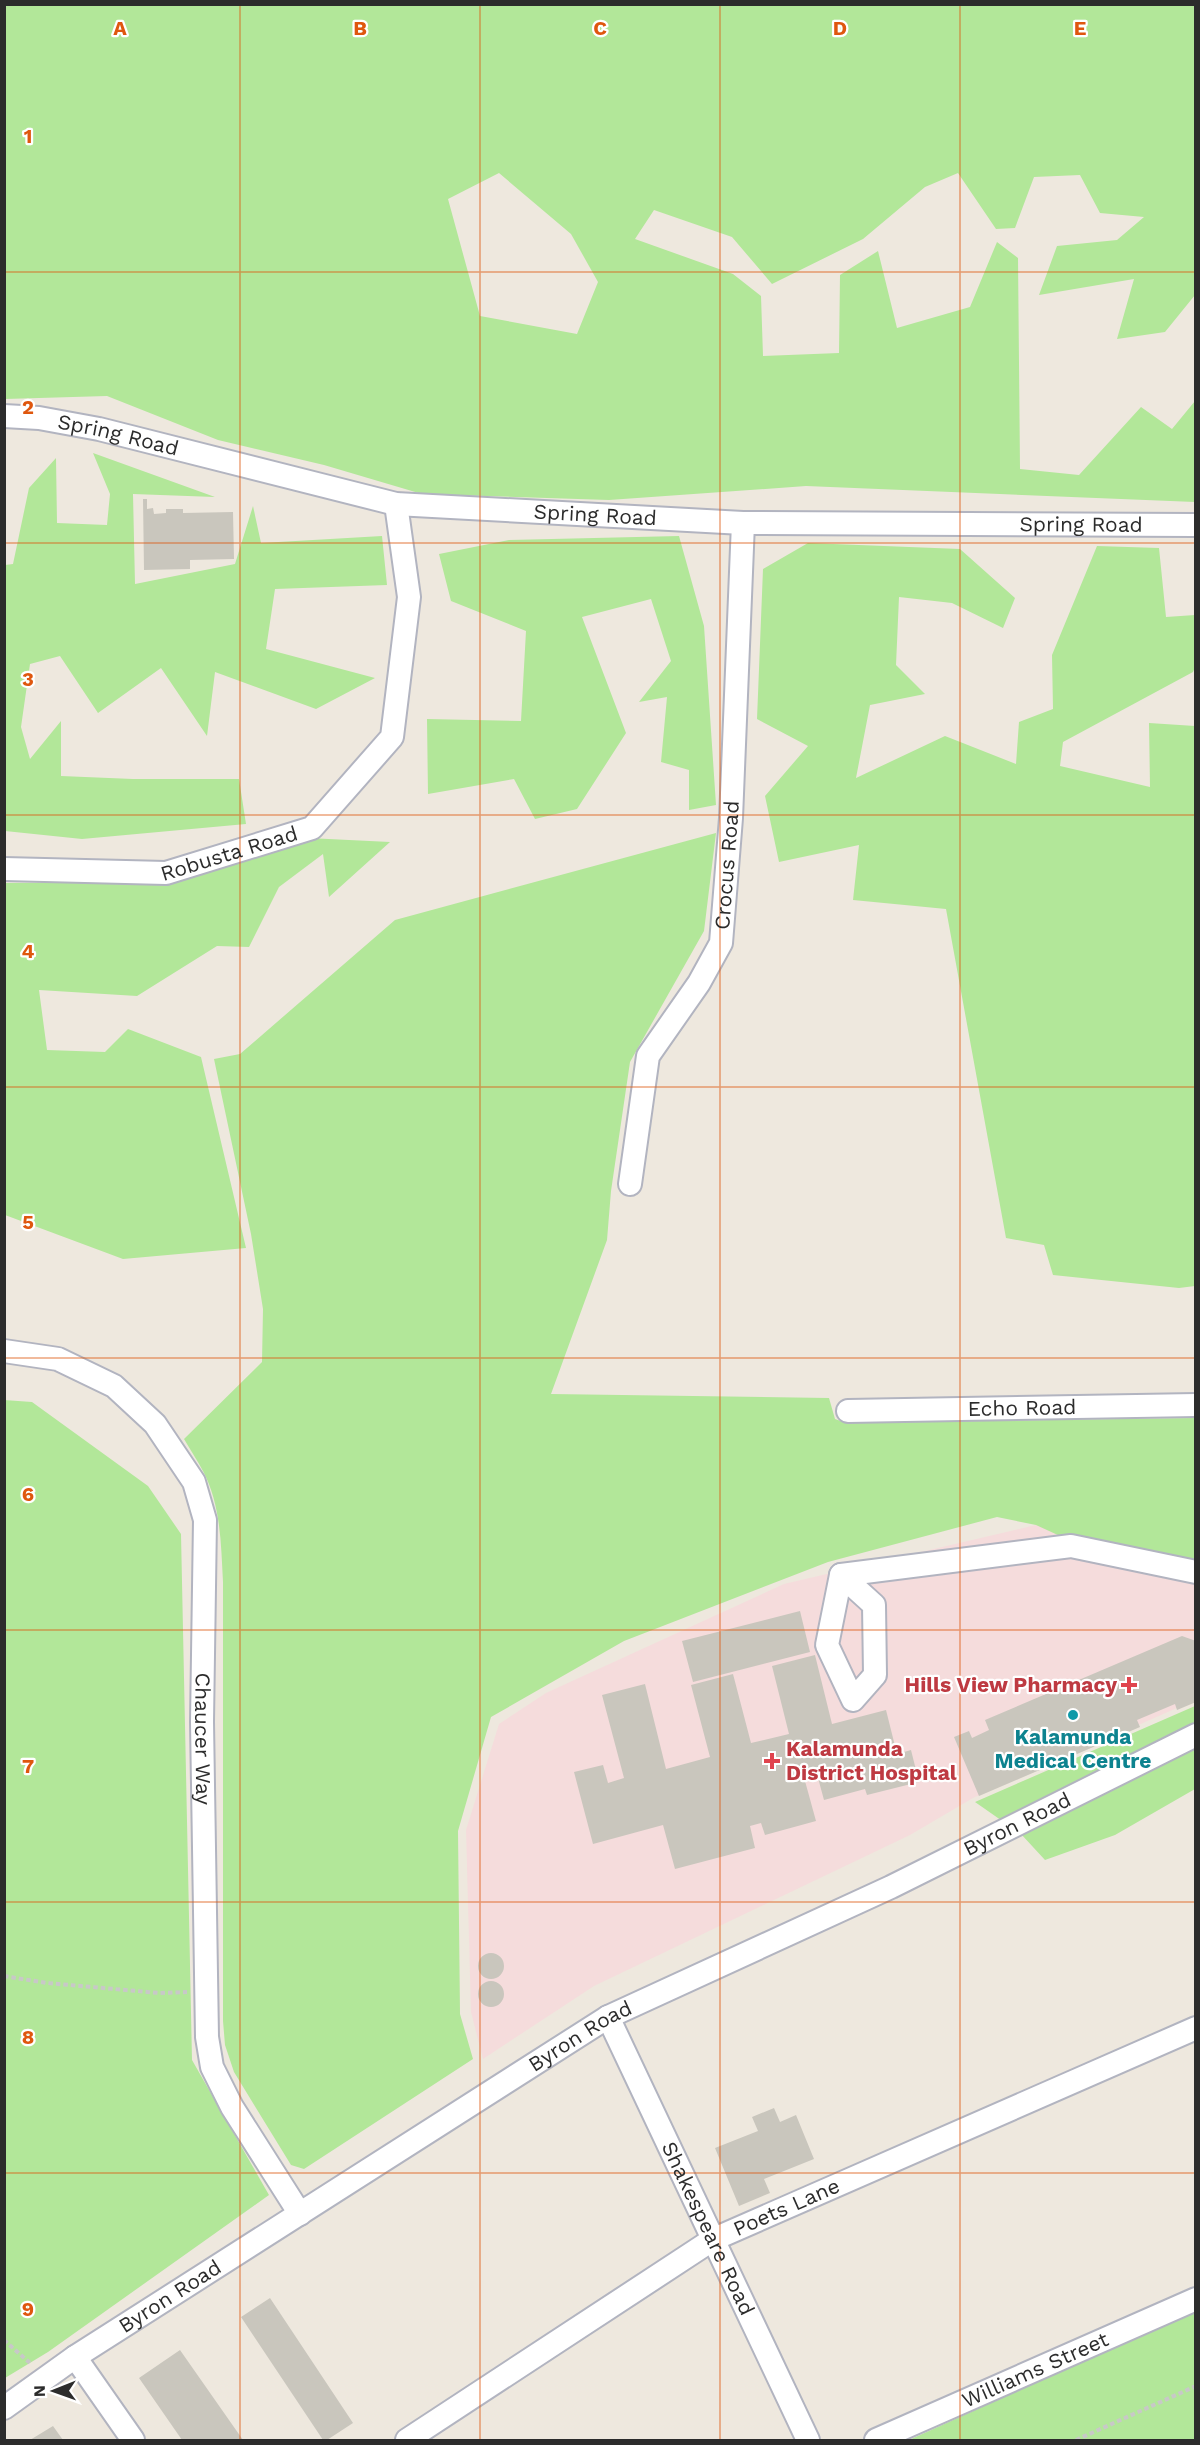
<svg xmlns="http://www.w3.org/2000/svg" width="1200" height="2445" viewBox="0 0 1200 2445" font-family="'Work Sans',sans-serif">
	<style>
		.medical { fill: #f5dcdc }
		.green { fill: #b2e799; fill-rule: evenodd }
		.building { fill: #c9c6bd }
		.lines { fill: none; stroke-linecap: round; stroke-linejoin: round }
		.minor-casing { stroke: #b2b4c0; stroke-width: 26 }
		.path { stroke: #c8c8c8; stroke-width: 4; stroke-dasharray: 4.5 3; stroke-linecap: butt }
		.minor { stroke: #fff; stroke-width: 22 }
		.grid { fill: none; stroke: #df570e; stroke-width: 1.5; stroke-opacity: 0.55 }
		.health-dot { fill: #e0444e; stroke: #fff; stroke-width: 2 }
		.culture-dot { fill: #0f9aa8; stroke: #fff; stroke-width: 2 }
		.labels { text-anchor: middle; stroke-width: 4.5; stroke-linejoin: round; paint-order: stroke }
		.street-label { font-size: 21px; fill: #2c2c2c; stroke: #fff }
		.health-label { font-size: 21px; font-weight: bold; fill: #be3a42; stroke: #fff; text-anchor: end }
		.culture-label { font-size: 21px; font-weight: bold; fill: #0d838f; stroke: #fff }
		.grid-label { font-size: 20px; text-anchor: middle; font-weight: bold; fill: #df570e; stroke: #fff; stroke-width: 4.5; stroke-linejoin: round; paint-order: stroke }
	</style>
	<rect width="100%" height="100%" fill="#eee8de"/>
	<path class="medical" d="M1036 1525 1195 1563V1700L973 1798 910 1835 594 1986 483 2059 471 2012 466 1830 499 1724 546 1693 784 1584Z"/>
	<path class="green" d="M4 5H1195V295L1165 332 1117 339 1134 279 1039 295 1057 246 1117 240 1144 217 1100 213 1080 175 1034 177 1015 228 996 229 958 173 925 187 863 239 772 284 732 237 654 210 635 239 733 274 761 296 763 356 839 353 840 275 878 251 897 328 970 307 997 242 1018 258 1020 469 1079 475 1141 407 1172 429 1195 401V502L806 486 609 500 422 494 324 465 218 440 107 396 5 399ZM499 173 571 234 598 282 577 334 480 316 448 199Z
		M93 453 215 497 133 494 135 584 235 564 253 506 261 543 382 536 387 585 275 589 266 649 375 678 316 709 215 672 207 736 161 668 98 713 60 656 30 664 21 727 30 759 61 721V776L133 779H239L246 824 82 839 5 831V565L13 564 29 488 56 458 57 523 107 525 110 494Z
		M679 536 704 626 716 805 689 810V770L661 762 667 697 639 702 671 661 651 599 582 617 626 733 577 809 535 819 514 779 428 794 427 719 521 721 526 631 451 601 439 554 509 540Z
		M808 543 960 549 1015 598 1003 628 952 603 899 597 896 665 925 694 870 705 856 778 945 736 1016 764 1019 722 1053 709 1052 655 1097 546 1159 548 1166 617 1195 615 1196 665 1193 672 1063 742 1060 766 1150 787 1149 723 1195 726V1286L1179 1288 1053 1275 1044 1245 1006 1238 946 909 853 900 859 845 779 862 765 796 808 746 757 719 763 569Z
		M716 833 704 931 630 1062 611 1191 607 1240 551 1394 829 1398 835 1419 846 1423 1195 1418V1560L1060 1536 1036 1525 997 1517 828 1562 624 1641 491 1717 458 1831 460 2014 473 2059 304 2169 291 2165 234 2072 225 2045 223 2021V1582C221 1545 221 1505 203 1471 197 1460 190 1449 184 1439L262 1362 263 1309 251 1234 214 1059 240 1054 395 920Z
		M308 838 390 842 329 897 323 854 279 887 249 947 217 946 137 996 39 990 47 1050 105 1052 128 1029 201 1057 246 1248 123 1259 5 1215V883L155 882Z
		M4 1400 32 1402 148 1486 181 1534 192 2060 269 2195 48 2352 5 2378Z
		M1195 1706V1789L1115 1835 1045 1860 1021 1834 975 1802Z
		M1195 2311V2440H909Z"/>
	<path class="building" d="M143 499H147V509L153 508 154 514 166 513V509H183V513L233 512 234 559 190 560V569L144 570Z
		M800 1611 810 1652 693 1682 682 1641Z
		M1182 1636 1196 1641V1702L1177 1710 1175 1704 1137 1720 1140 1727 979 1796 954 1737 969 1731 972 1738 989 1730 985 1720Z
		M815 1655 832 1724 886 1710 897 1754 911 1750 919 1782 867 1795 865 1789 824 1800 818 1778 805 1781 816 1821 765 1835 761 1823 750 1826 755 1848 675 1869 663 1825 593 1844 574 1772 603 1765 608 1783 624 1778 602 1695 645 1684 666 1769 710 1757 691 1685 733 1674 751 1743 789 1734 772 1666Z
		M478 1966a13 13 0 1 1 26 0a13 13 0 1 1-26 0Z
		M478 1994a13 13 0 1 1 26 0a13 13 0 1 1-26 0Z
		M774 2108 780 2122 796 2115 814 2159 764 2179 770 2193 739 2206 715 2148 758 2131 752 2117Z
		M270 2298 353 2423 327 2440H323L241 2317Z
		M180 2350 243 2440H182L139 2378Z
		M53 2426 63 2440H30Z"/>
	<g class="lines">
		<g class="minor-casing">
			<g id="minor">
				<path id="s1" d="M4 416 39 418 99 429 396 504 743 523 1196 525"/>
				<path id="s2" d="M4 869 166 873 312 828 392 737 409 597 396 504"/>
				<path id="s3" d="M630 1184 648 1056 699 983 721 943 731 818 743 523"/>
				<path id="s4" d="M4 1351 58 1359 114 1386 155 1424 194 1482 205 1520 202 1722 207 2037 212 2067 232 2107 300 2214"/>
				<path id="s5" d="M848 1411 1196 1405"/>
				<path d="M841 1575 1071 1546 1196 1572"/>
				<path d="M841 1575 874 1605 875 1675 853 1700 827 1645Z"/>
				<path id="s6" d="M608 2017 808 2440"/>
				<path d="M75 2357 133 2440"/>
				<path id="s7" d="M4 2408 75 2357 608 2017 891 1887 1196 1735"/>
				<path id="s8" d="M407 2440 712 2240 1196 2028"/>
				<path id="s9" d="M876 2440 1196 2299"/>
			</g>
		</g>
		<path class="path" d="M4 1976 47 1983 159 1993 187 1992
			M4 2340 30 2363
			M1076 2440 1196 2386"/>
		<use href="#minor" class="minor"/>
	</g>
	<path class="grid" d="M240 4V2440M480 4V2440M720 4V2440M960 4V2440M4 272H1196M4 543H1196M4 815H1196M4 1087H1196M4 1358H1196M4 1630H1196M4 1902H1196M4 2173H1196"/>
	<g class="health-dot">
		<path d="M1126 1676h6v6h6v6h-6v6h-6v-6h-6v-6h6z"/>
		<path d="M769 1752h6v6h6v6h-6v6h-6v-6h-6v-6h6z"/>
	</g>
	<circle class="culture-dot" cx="1073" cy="1715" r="6"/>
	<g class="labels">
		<g class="street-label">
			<text dy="7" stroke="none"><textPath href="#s1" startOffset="116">Spring Road</textPath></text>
			<text dy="7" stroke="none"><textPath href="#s1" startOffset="602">Spring Road</textPath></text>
			<text dy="7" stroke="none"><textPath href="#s1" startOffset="1088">Spring Road</textPath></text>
			<text dy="7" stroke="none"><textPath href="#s2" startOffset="228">Robusta Road</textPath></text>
			<text dy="7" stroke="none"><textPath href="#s3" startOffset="342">Crocus Road</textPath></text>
			<text dy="7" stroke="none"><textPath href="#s5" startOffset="174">Echo Road</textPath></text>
			<text dy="7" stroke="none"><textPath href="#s4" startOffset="501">Chaucer Way</textPath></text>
			<text dy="7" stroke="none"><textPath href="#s7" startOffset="1172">Byron Road</textPath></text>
			<text dy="7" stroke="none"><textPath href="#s7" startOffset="686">Byron Road</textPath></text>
			<text dy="7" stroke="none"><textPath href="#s8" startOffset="446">Poets Lane</textPath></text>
			<text dy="7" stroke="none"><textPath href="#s6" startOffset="234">Shakespeare Road</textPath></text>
			<text dy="7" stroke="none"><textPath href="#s7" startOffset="200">Byron Road</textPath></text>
			<text dy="7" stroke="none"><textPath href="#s9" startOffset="174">Williams Street</textPath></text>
		</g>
		<g class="health-label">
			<text x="1117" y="1692">Hills View Pharmacy</text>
			<text x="786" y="1756" text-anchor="start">Kalamunda<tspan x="786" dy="24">District Hospital</tspan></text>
		</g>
		<g class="culture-label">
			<text x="1073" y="1744">Kalamunda<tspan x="1073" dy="24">Medical Centre</tspan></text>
		</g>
	</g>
	<g class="grid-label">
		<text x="120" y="35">A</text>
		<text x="360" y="35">B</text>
		<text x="600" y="35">C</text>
		<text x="840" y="35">D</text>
		<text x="1080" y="35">E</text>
		<text x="28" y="143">1</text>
		<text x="28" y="414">2</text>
		<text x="28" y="686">3</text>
		<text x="28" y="958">4</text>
		<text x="28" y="1229">5</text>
		<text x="28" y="1501">6</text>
		<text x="28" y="1773">7</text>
		<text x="28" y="2044">8</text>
		<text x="28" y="2316">9</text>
	</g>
	<rect width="1200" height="2445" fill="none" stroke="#2c2c2c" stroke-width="12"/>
	<g transform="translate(54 2391) rotate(269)" stroke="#ffffff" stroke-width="4.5" paint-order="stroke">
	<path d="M0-4.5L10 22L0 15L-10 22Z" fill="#2c2c2c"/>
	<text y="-9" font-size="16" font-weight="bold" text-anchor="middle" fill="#2c2c2c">N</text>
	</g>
</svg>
